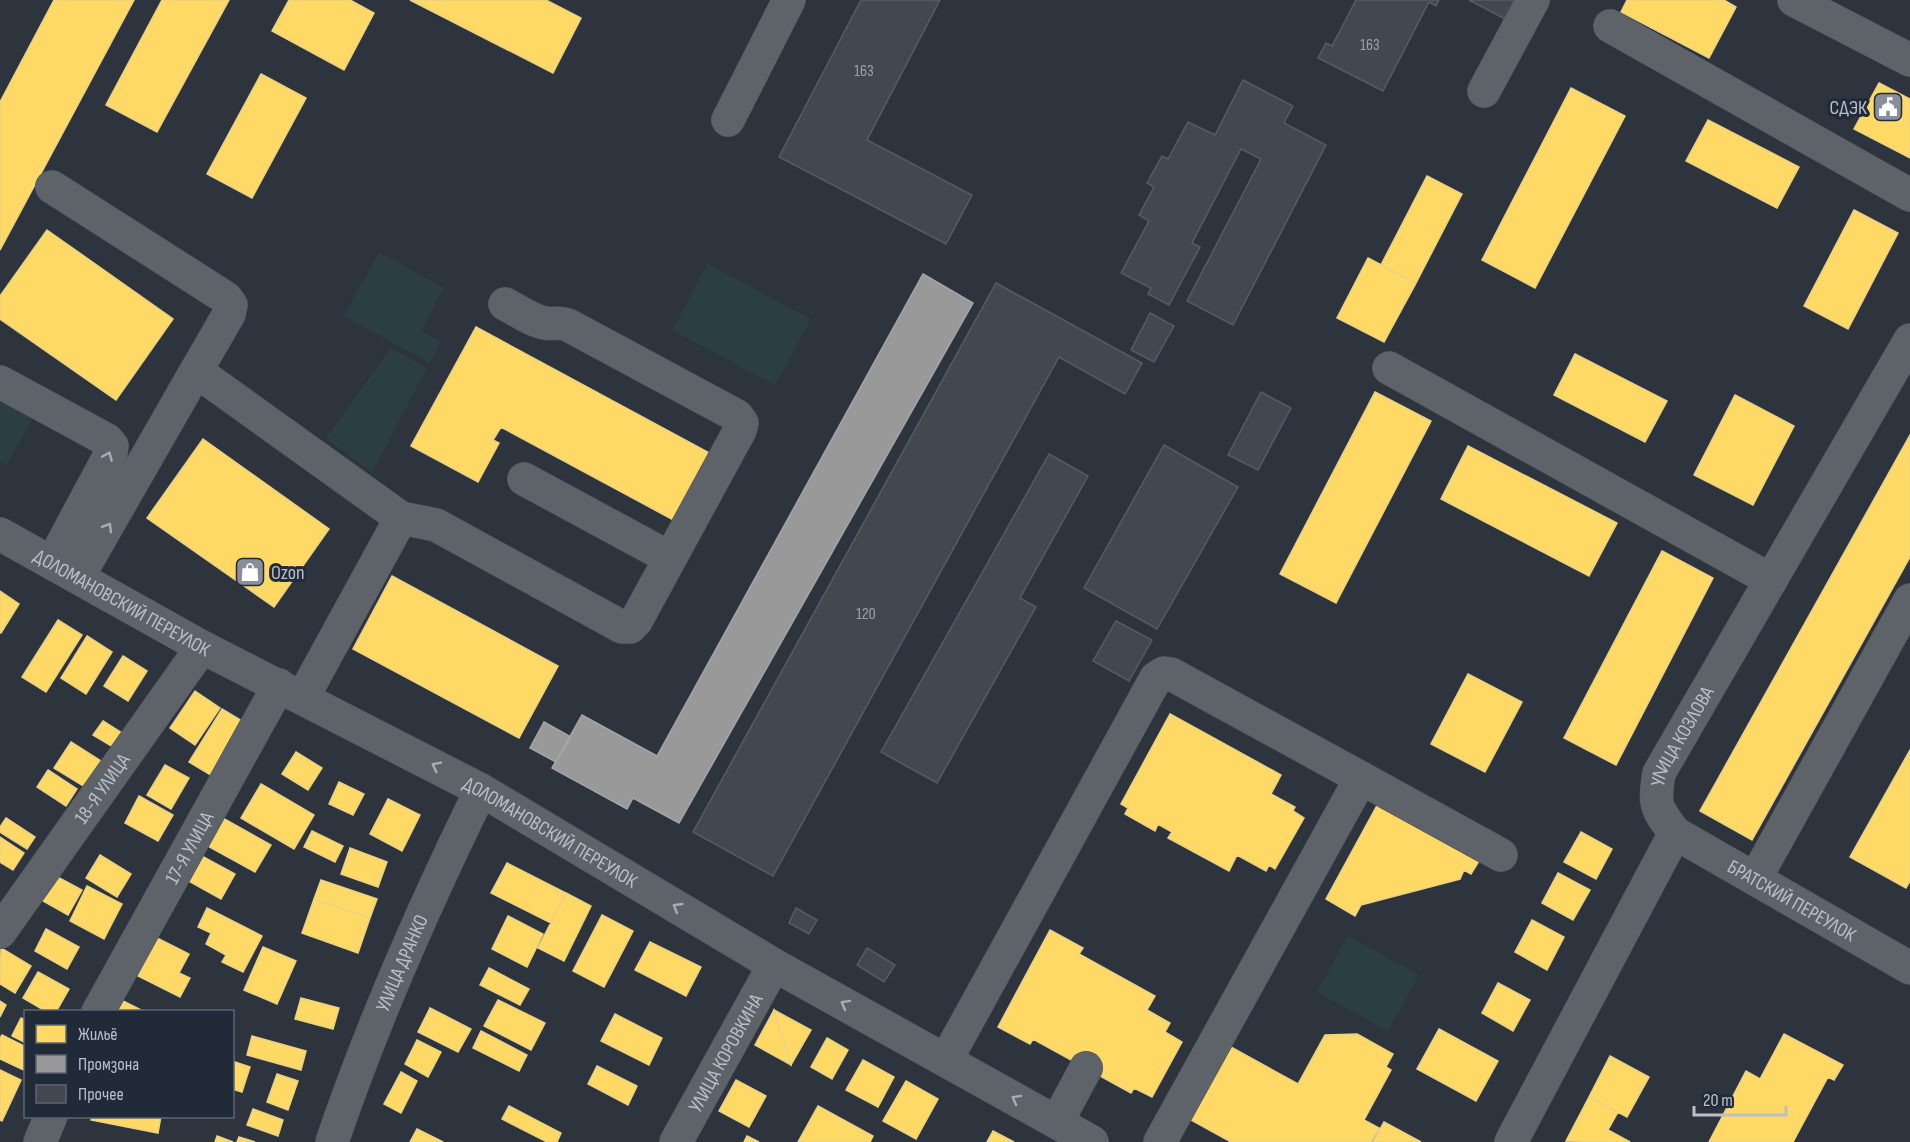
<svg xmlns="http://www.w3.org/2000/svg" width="1910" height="1142" viewBox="0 0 1910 1142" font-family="'Sofia Sans Condensed',sans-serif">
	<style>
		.green { fill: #2b3f43 }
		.homes { fill: #ffd966; stroke: #ead285; stroke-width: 1.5 }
		.industry { fill: #999; stroke: #a3a5a8; stroke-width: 1.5 }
		.building { fill: #434850; stroke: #565c64; stroke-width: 1.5 }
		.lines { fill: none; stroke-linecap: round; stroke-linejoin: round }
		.minor-casing { stroke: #4c5057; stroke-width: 34 }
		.minor { stroke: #5e636a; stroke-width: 33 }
		.oneway { stroke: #a7adb8 }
		.labels { text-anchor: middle; stroke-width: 6; stroke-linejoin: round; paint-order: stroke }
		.number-label { font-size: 16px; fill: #9ca2ad }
		.poi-label { font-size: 20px; fill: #b9c0cc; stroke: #202a38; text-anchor: end }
		.street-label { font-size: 20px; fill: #b9c0cc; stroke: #202a38 }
	</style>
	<rect width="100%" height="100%" fill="#2e343d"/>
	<path class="green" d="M379 252 444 288 421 331 441 342 430 363 344 316Z
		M708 264 811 319 775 385 672 330Z
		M391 348 427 368 372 472 326 438Z
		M0 397 34 415 7 465 0 461Z
		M1348 936 1419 975 1388 1031 1317 992Z"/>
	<path class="homes" d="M54 0H134L0 250V102Z
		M162 0H229L157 132 106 105Z
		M289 0H350L374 13 344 70 272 31Z
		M410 0H546L581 18 553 73Z
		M1627 0H1724L1736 7 1709 58 1621 12Z
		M261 74 306 98 252 198 207 174Z
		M1879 83 1910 99V158L1854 129Z
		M1571 88 1625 116 1535 288 1482 260Z
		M1708 120 1799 167 1777 208 1686 161Z
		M1427 176 1462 194 1416 283 1381 265Z
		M1854 210 1898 233 1848 329 1804 306Z
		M47 230 173 319 116 400 0 319V296Z
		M1368 258 1416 283 1384 342 1337 318Z
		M476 327 715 456 679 523 501 427 493 440 499 443 478 482 411 446Z
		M1575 354 1667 401 1645 442 1554 395Z
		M1375 392 1431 421 1336 603 1280 574Z
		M1735 395 1794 426 1753 505 1694 475Z
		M1910 435V557L1752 840 1700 811Z
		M203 439 329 529 274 607 147 518Z
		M1468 446 1617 523 1589 576 1441 499Z
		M1662 551 1713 578 1616 765 1564 738Z
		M392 576 558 666 519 738 353 649Z
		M0 591 19 604 1 633 0 632Z
		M58 620 82 635 46 692 22 677Z
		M87 636 112 652 86 694 61 678Z
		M123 656 147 671 128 701 104 686Z
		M1468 674 1522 702 1485 772 1431 744Z
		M195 691 220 708 195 745 170 728Z
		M222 709 247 724 214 777 189 762Z
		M1170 714 1281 775 1271 794 1295 807 1293 811 1304 818 1275 869 1269 865 1266 871 1237 855 1229 871 1168 838 1172 832 1158 824 1155 831 1125 814 1128 808 1121 804Z
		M103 721 122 733 113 747 93 735Z
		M71 742 101 761 85 787 54 768Z
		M1910 750V881L1906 888 1850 857Z
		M296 752 322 768 308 790 282 774Z
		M165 765 189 778 171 809 147 795Z
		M48 770 77 789 66 806 37 787Z
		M339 782 364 794 353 815 329 804Z
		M261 784 314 815 294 849 241 818Z
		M139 796 173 815 158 841 125 823Z
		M388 799 420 815 402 851 370 834Z
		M1380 800 1482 856 1471 874 1464 870 1460 879 1361 905 1355 916 1326 899Z
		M219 816 271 845 255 872 204 844Z
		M6 818 35 837 27 849 0 832V827Z
		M312 831 343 846 335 862 304 847Z
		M1581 832 1612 849 1596 879 1564 862Z
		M0 837 24 853 13 870 0 862Z
		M350 848 387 862 378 887 341 874Z
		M198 854 235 874 221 899 185 879Z
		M100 855 131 874 117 897 86 878Z
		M507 863 566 893 551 923 491 893Z
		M50 873 82 890 68 915 36 897Z
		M1558 873 1590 890 1573 920 1542 903Z
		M321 880 377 899 370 918 314 899Z
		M87 886 122 904 104 939 70 921Z
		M566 893 591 906 564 961 538 948Z
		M314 899 370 918 358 953 302 933Z
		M207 908 262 936 243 972 222 962 226 955 206 944 211 933 198 927Z
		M602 915 633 931 604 987 573 971Z
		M508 916 543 934 527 967 492 949Z
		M1532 920 1564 937 1547 970 1515 952Z
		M46 929 79 947 67 969 35 951Z
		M1050 930 1083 948 1079 954 1155 996 1147 1010 1170 1023 1165 1032 1182 1042 1152 1097 1134 1088 1131 1093 1033 1039 1030 1044 998 1027Z
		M157 938 189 954 179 973 190 978 180 997 138 976Z
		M650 942 701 967 686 996 635 970Z
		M263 947 296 961 277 1004 244 990Z
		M1 948 31 966 15 993 0 984Z
		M489 968 529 989 520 1005 480 985Z
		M38 972 69 989 56 1012H47L23 998Z
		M1498 983 1530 1000 1513 1031 1482 1013Z
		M301 998 339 1008 333 1029 295 1019Z
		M498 1000 545 1023 531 1050 484 1026Z
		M0 1001 6 1005 0 1017Z
		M123 1001 145 1012H116Z
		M430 1008 471 1029 458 1052 418 1032Z
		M774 1010 811 1030 791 1065Z
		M774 1010 791 1065 755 1045Z
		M615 1014 662 1038 649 1065 601 1041Z
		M21 1018 26 1020V1043L12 1036Z
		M1439 1029 1498 1061 1476 1101 1417 1069Z
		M481 1031 527 1055 519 1071 473 1048Z
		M1357 1034 1393 1054 1386 1067 1391 1070 1364 1120 1379 1128 1371 1142H1231L1182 1115 1222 1042 1298 1084 1325 1035Z
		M1784 1034 1843 1065 1834 1080 1828 1077 1793 1142H1709L1746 1071 1760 1079Z
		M2 1035 26 1047V1071L0 1059V1038Z
		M252 1036 306 1051 301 1070 247 1055Z
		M827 1038 848 1050 832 1079 811 1067Z
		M417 1040 441 1052 428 1077 405 1064Z
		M1610 1056 1649 1077 1627 1117 1589 1097Z
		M863 1060 894 1077 878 1107 846 1090Z
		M232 1061 250 1067 242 1092 232 1089Z
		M597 1066 637 1086 628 1105 588 1084Z
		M0 1070 21 1080 2 1121 0 1120Z
		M401 1072 417 1081 401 1113 384 1104Z
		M277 1074 298 1081 288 1110 267 1102Z
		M736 1080 766 1096 749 1127 719 1111Z
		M906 1081 938 1099 916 1139 883 1121Z
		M1589 1097 1618 1112 1608 1130 1630 1142 1566 1141Z
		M509 1106 561 1133 557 1142H547L502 1119Z
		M818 1106 873 1136 870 1142H798Z
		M253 1109 283 1120 278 1136 247 1125Z
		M92 1116H161L158 1133 91 1120Z
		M1384 1122 1421 1142H1373Z
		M417 1129 443 1142H410Z
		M993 1131 1014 1142H987Z
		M217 1136 233 1142H215Z
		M747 1136 759 1142H744Z
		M239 1137 255 1142H237Z"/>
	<path class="industry" d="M923 274 973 303 679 823 633 798 627 809 552 768 582 715 657 756Z
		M544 722 571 737 556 762 530 748Z"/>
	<path class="building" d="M861 0H940L867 140 972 195 946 244 779 157Z
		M1356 0H1439L1436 6 1429 2 1383 91 1318 58 1326 43 1332 46Z
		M1469 0H1518L1507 20Z
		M1243 80 1293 106 1284 123 1326 145 1233 325 1187 301 1261 159 1241 149 1192 243 1200 247 1169 305 1148 294 1151 288 1121 273 1149 221 1139 215 1154 187 1147 183 1162 156 1168 159 1188 122 1215 135Z
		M996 283 1142 363 1125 394 1059 357 773 876 693 832Z
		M1150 313 1174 326 1154 362 1131 350Z
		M1261 392 1291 408 1258 470 1228 455Z
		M1164 445 1238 487 1157 629 1084 588Z
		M1049 454 1088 476 1020 598 1036 607 937 783 881 752Z
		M1116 621 1152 640 1129 681 1093 661Z
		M796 908 817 920 809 934 789 923Z
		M867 948 895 965 884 982 857 965Z"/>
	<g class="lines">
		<g class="minor-casing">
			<g id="minor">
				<path d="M1794 0 1910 60"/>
				<path d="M1610 26 1910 195"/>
				<path d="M1484 91 1533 0"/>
				<path d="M728 120 789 0"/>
				<path d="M52 187 226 298 231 305 229 314 196 371 401 518"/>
				<path d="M1389 368 1771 580"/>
				<path d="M0 382 107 440 112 446 111 453 52 563"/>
				<path d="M524 479 670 558"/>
				<path id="s1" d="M0 534 202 647 481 790 774 965 1092 1142"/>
				<path d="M78 577 196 371"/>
				<path d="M303 697 401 518 436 525 622 627H630L636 621 740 430 742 423 737 416 568 325C557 321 555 325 545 323 532 321 517 310 505 304"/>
				<path id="s2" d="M1675 833 1910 968"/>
				<path d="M1755 879 1910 600"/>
				<path id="s3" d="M0 932 202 647"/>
				<path id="s4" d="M98 1012 279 685"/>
				<path d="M946 1060 1156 678 1164 673 1171 674 1361 778"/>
				<path d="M1057 1122 1086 1068"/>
				<path d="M40 1142 51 1116"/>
				<path id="s5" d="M332 1142C373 1021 425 904 481 790"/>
				<path id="s6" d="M676 1142 774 965"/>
				<path d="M1160 1142 1361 778 1501 855"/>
				<path id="s7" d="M1511 1142 1675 833C1655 807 1654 805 1659 773L1910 340"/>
			</g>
		</g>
		<use href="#minor" class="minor"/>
	</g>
	<defs><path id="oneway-chevron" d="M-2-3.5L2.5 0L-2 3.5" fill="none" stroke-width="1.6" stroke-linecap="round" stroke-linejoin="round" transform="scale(1.5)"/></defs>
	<g class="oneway">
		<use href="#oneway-chevron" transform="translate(108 456) rotate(-67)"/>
		<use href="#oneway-chevron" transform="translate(108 527) rotate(-59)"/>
		<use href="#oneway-chevron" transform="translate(436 766) rotate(-153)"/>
		<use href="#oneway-chevron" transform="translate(677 907) rotate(-149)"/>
		<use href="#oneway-chevron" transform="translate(845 1004) rotate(-151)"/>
		<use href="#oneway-chevron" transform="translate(1016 1099) rotate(-151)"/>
	</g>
	<defs>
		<g id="civic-square" transform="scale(1.5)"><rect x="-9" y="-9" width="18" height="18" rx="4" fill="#888f9a" stroke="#202a38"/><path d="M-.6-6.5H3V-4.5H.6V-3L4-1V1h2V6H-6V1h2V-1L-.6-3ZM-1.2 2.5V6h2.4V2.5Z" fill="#fff"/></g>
		<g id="shop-square" transform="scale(1.5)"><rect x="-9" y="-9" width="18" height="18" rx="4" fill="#888f9a" stroke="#202a38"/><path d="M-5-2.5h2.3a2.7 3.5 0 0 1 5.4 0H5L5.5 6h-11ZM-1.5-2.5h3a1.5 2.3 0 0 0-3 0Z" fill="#fff"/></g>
	</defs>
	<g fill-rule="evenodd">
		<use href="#civic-square" x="1888" y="107"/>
		<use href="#shop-square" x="250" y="572"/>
	</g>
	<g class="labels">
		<g class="number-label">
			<text x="1370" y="50">163</text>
			<text x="864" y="76">163</text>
			<text x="866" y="619">120</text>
		</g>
		<g class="poi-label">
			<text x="1867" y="114">СДЭК</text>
			<text x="271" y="579" text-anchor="start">Ozon</text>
		</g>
		<g class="street-label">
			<text dy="7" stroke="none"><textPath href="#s1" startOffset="140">ДОЛОМАНОВСКИЙ ПЕРЕУЛОК</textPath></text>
			<text dy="7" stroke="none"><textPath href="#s7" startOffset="458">УЛИЦА КОЗЛОВА</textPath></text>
			<text dy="7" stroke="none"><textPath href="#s3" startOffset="176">18-Я УЛИЦА</textPath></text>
			<text dy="7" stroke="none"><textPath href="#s1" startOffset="626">ДОЛОМАНОВСКИЙ ПЕРЕУЛОК</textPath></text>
			<text dy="7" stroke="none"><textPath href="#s4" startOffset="188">17-Я УЛИЦА</textPath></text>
			<text dy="7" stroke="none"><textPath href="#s2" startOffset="135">БРАТСКИЙ ПЕРЕУЛОК</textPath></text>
			<text dy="7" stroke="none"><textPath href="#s5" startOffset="192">УЛИЦА ДРАНКО</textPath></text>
			<text dy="7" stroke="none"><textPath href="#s6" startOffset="102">УЛИЦА КОРОВКИНА</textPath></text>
		</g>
	</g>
	<rect x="24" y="1010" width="210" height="108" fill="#202a38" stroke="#5d6673" stroke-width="1.5"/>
	<rect x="36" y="1025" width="30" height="18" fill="#ffd966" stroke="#5d6673" stroke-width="1.5"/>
	<text x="78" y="1040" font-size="18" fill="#b9c0cc">Жильё</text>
	<rect x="36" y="1055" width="30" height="18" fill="#999999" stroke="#5d6673" stroke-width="1.5"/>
	<text x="78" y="1070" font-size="18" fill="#b9c0cc">Промзона</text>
	<rect x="36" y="1085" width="30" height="18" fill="#434850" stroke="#5d6673" stroke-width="1.5"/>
	<text x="78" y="1100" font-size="18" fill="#b9c0cc">Прочее</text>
	<path d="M1694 1106v9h92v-9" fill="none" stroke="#b9c0cc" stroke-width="3"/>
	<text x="1703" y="1106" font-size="18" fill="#b9c0cc" stroke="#202a38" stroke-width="4.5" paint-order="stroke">20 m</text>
</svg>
